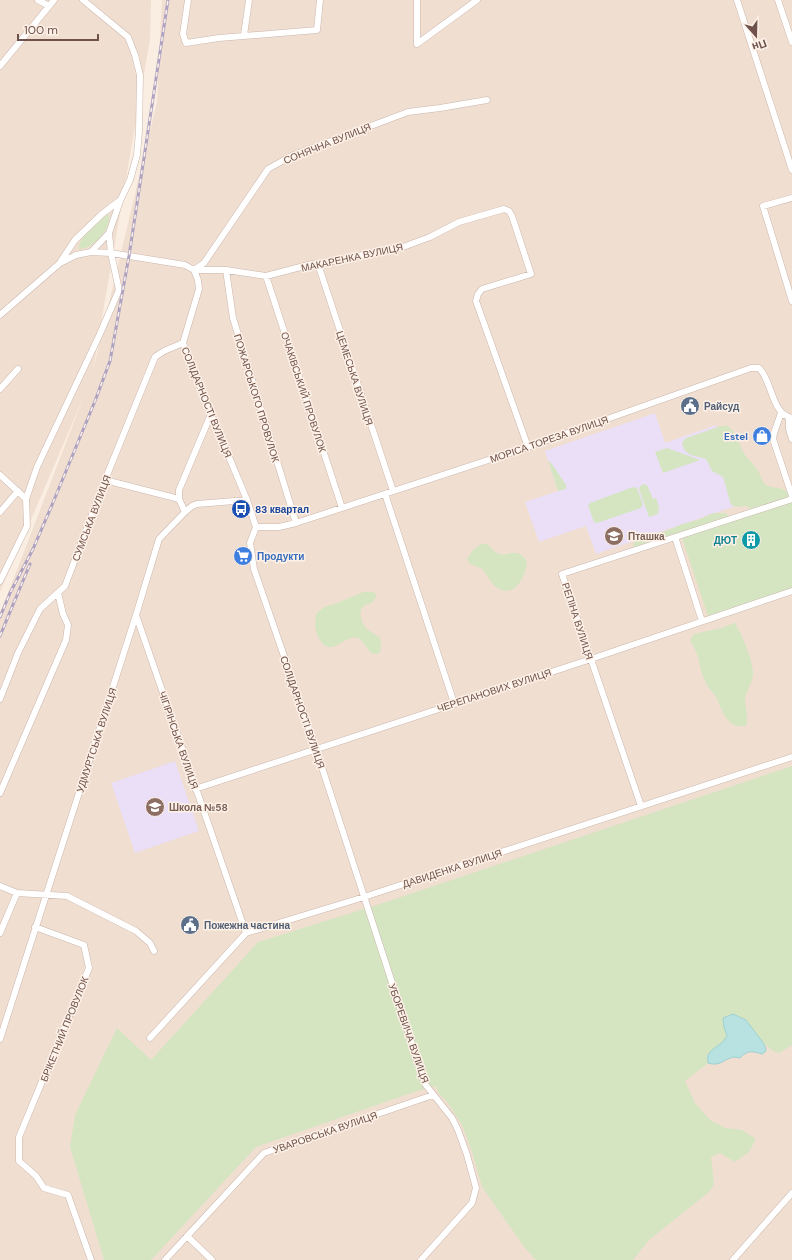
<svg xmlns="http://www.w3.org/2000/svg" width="792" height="1260" viewBox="0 0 792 1260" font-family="'DM Sans',sans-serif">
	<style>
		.residential { fill: #f0ded1 }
		.education { fill: #eadff6 }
		.green { fill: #d5e5c2 }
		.water { fill: #b8e1e1; stroke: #9fd1d2 }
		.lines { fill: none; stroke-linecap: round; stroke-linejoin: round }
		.minor-casing { stroke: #cbb6ac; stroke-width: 7 }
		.minor { stroke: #fff; stroke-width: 6 }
		.rail-casing { stroke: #aea2c1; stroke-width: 3 }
		.rail { stroke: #fdf1e7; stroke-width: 1.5; stroke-dasharray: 4.5; stroke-linecap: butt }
		.labels { text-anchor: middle; stroke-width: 3; stroke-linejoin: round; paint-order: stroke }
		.street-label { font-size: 10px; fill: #6e524b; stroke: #fdf1e7 }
		.service-label { font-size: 10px; font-weight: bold; fill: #4e5e75; stroke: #fdf1e7; text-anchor: start }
		.shop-label { font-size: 10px; font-weight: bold; fill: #366cbe; stroke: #fdf1e7; text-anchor: end }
		.transit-label { font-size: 10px; font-weight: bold; fill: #164399; stroke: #fdf1e7; text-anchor: start }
		.education-label { font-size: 10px; font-weight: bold; fill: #785e54; stroke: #fdf1e7; text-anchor: start }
		.culture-label { font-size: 10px; font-weight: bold; fill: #0d838f; stroke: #fdf1e7; text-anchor: end }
	</style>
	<rect width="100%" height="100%" fill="#faede1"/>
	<path class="residential" d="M0 0H151L150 39 93 370 157 102 162 0H792V1260H0V614L84 396 0 592Z"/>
	<path class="education" d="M655 413 665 443 716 425 744 503 596 554 586 526 539 542 525 502 558 491 545 451Z
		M175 761 199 831 135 853 111 783Z"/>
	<path class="green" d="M107 215H109C111 229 94 249 79 249 77 238 99 221 107 215Z
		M721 426C723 426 725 425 727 426 736 430 740 447 745 455 749 460 753 464 757 469 760 473 761 479 764 483 773 492 783 482 792 499V588L708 616 682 538 691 535C682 529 668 536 660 541 656 544 652 548 647 550 642 551 639 550 634 548L633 545 636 539 642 538 654 533 664 532 682 524 698 520 713 513H725L733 519 750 515V508L747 506 737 507 731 505 723 477 712 471 706 459C694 455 685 457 682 443L686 438Z
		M667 448 700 460 663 473 655 452Z
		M548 460 552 464 566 485V489L558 491Z
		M644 484 647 485 653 499 656 498 659 507 658 514 649 517 639 489 640 486Z
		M633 487 637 488 643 504 641 508 597 523 594 522 588 506 590 503Z
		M481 544H487C491 548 495 553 500 554 503 555 504 555 507 554 518 551 520 553 527 561 526 577 514 600 496 587 490 582 487 574 482 569 476 565 469 566 467 559L473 550Z
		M363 592H373L376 594V597C373 604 369 603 364 606 357 610 362 625 367 629 371 632 376 635 380 638 381 643 383 653 376 654 368 655 365 641 358 638 344 634 332 659 320 640 314 631 315 624 316 614L324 607 337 603Z
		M734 623H735C742 635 754 662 753 675 752 684 746 691 745 699 745 709 749 715 746 726 727 729 723 712 717 699 714 692 707 688 705 681 701 673 700 665 698 657 696 651 693 645 690 640L694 634 721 628Z
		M792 766V1045L779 1053C763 1048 756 1032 746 1020L724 1027 727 1036C725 1039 723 1042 720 1044 712 1051 706 1051 708 1063L685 1081 695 1103 710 1120 725 1128 742 1130 756 1139 749 1152 735 1162 720 1153 711 1157 714 1185 709 1192 649 1240 633 1260H536L525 1248 482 1187 472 1152 463 1127 448 1103 439 1094 436 1086 417 1091 256 1147 151 1260H104L70 1147 75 1115 117 1028 151 1060 258 942 380 904Z"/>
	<path class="water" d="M733 1014 746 1020 764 1044 766 1049 765 1052 762 1054C753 1051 747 1050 740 1058 738 1058 736 1057 734 1057 723 1059 721 1067 708 1063 706 1051 712 1051 720 1044 723 1042 725 1039 727 1036L724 1027 723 1018Z"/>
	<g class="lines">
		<g class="minor-casing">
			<path id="minor" d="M38 0 49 6
				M188 0 183 34 186 43 219 38 317 30 320 0
				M417 0V44
				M737 0 792 170
				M778 0 792 42
				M244 35 249 0
				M417 44 477 0
				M0 66 54 0
				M792 198 763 206 792 301
				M91 252 109 233
				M61 261 75 240 102 214 119 201
				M318 264 393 491
				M194 270H226L266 276 312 264H318L403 247 430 237 459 222 504 209 509 211 512 216 531 274 482 289 478 294 476 301 528 447
				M194 270 204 263 268 169 291 156 408 112 440 108 487 100
				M226 270 233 318 296 523
				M266 276 342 508
				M0 315 60 263 76 255 91 252 111 253 185 265 194 270 198 280 199 289 183 343 211 414 247 500 256 527H279L296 523 528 447 751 368H759C773 382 771 414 792 418
				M0 389 18 369
				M781 413 774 433 773 439 792 496
				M789 418V429L792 439
				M0 475 26 499
				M105 480 179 499
				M385 494 454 703
				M0 512 18 491
				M185 512 179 499V490L211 414
				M256 527 250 543 254 569 316 749 425 1084 452 1118 458 1130 467 1155 476 1188 472 1203 421 1260
				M675 537 702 621
				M0 581 27 526 26 499 37 467 99 336 119 290 111 253 109 233 120 201 130 180 137 155 139 131 140 75 135 55 128 37 83 0
				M136 615 246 933
				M0 699 18 653 40 609 65 586 105 480 155 357 164 351 183 343
				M195 789 591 659 792 591
				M0 793 66 640 68 625 63 614 58 593
				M641 806 562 574 792 499
				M0 886 17 893 67 896 136 931 150 943 154 951
				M35 927 84 945 89 968 19 1137V1161L36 1176 44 1188 68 1195 91 1260
				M0 933 17 893
				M150 1038 246 933 364 897 792 757
				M0 1039 136 615 159 539 185 512 192 506 197 504 247 500
				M187 1236 212 1260
				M165 1260 264 1153 433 1095
				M733 1260 792 1193"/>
		</g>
		<use href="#minor" class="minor"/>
		<g class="rail-casing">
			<path id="rail" d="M0 617 10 593 33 549 52 505 95 401 110 361 129 256 168 0
				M0 636 30 564"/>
		</g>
		<use href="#rail" class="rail"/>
	</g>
	<defs>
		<g id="civic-disc" transform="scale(1)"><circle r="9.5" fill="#5c6f8a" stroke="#fdf1e7"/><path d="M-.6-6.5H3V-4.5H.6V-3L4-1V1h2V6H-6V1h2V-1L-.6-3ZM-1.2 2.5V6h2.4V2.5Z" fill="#fff"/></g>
		<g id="shop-disc" transform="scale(1)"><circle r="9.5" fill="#3f7fe0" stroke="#fdf1e7"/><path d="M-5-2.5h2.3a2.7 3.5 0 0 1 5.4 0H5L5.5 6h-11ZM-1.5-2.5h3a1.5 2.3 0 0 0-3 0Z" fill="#fff"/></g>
		<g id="bus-disc" transform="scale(1)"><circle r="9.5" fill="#1a4fb4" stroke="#fdf1e7"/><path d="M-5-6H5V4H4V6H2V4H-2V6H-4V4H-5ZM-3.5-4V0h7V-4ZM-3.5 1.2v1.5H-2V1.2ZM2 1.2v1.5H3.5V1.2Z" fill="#fff"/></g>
		<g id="school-disc" transform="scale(1)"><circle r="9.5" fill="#8d6e63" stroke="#fdf1e7"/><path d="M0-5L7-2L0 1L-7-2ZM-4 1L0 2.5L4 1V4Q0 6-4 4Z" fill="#fff"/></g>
		<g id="building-disc" transform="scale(1)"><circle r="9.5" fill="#0f9aa8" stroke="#fdf1e7"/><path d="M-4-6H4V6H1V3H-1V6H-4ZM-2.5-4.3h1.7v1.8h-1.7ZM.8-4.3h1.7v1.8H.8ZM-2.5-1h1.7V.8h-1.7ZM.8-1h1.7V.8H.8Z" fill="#fff"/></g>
		<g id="supermarket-disc" transform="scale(1)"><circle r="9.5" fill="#3f7fe0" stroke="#fdf1e7"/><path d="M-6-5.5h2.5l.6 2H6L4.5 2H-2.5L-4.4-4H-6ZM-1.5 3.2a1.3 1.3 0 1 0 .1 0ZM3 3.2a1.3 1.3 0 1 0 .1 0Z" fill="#fff"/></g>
	</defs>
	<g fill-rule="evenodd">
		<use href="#civic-disc" x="690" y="406"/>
		<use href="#shop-disc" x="762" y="436"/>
		<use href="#bus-disc" x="241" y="509"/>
		<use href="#school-disc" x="614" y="536"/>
		<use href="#building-disc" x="751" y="540"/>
		<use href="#supermarket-disc" x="243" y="556"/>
		<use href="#school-disc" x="155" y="807"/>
		<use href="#civic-disc" x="190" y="925"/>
	</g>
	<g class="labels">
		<g class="street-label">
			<text transform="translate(327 143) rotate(-22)" y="4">СОНЯЧНА ВУЛИЦЯ</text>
			<text transform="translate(352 257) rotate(-12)" y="4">МАКАРЕНКА ВУЛИЦЯ</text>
			<text transform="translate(355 378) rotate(72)" y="4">ЦЕМЕСЬКА ВУЛИЦЯ</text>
			<text transform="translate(304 392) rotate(72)" y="4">ОЧАКIВСЬКИЙ ПРОВУЛОК</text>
			<text transform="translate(257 398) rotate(73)" y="4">ПОЖАРСЬКОГО ПРОВУЛОК</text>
			<text transform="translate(207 402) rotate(68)" y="4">СОЛІДАРНОСТІ ВУЛИЦЯ</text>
			<text transform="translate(549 439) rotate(-19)" y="4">МОРІСА ТОРЕЗА ВУЛИЦЯ</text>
			<text transform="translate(91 518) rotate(-69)" y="4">СУМСЬКА ВУЛИЦЯ</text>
			<text transform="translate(578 621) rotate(72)" y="4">РЕПIНА ВУЛИЦЯ</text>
			<text transform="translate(494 690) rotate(-18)" y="4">ЧЕРЕПАНОВИХ ВУЛИЦЯ</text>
			<text transform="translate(303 712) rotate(71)" y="4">СОЛІДАРНОСТІ ВУЛИЦЯ</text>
			<text transform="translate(96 740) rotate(-72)" y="4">УДМУРТСЬКА ВУЛИЦЯ</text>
			<text transform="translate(179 740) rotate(71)" y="4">ЧIГIРIНСЬКА ВУЛИЦЯ</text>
			<text transform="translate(452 868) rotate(-18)" y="4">ДАВИДЕНКА ВУЛИЦЯ</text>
			<text transform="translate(64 1029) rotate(-68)" y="4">БРIКЕТНИЙ ПРОВУЛОК</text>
			<text transform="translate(409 1033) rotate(71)" y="4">УБОРЕВИЧА ВУЛИЦЯ</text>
			<text transform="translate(325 1132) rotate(-19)" y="4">УВАРОВСЬКА ВУЛИЦЯ</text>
		</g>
		<g class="service-label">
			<text x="704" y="410">Райсуд</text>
			<text x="204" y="929">Пожежна частина</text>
		</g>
		<g class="shop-label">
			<text x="748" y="440">Estel</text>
			<text x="257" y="560" text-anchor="start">Продукти</text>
		</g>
		<g class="transit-label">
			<text x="255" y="513">83 квартал</text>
		</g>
		<g class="education-label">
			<text x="628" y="540">Пташка</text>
			<text x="169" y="811">Школа №58</text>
		</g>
		<g class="culture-label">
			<text x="737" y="544">ДЮТ</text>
		</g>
	</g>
	<g transform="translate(756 36) rotate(160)" stroke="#fdf1e7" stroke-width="3" paint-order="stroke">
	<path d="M0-3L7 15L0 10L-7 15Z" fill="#6e524b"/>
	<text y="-6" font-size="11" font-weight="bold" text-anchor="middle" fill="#6e524b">Пн</text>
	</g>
	<path d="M18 34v6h80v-6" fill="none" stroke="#6e524b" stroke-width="2"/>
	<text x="24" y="34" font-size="12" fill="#6e524b" stroke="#fdf1e7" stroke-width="3" paint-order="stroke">100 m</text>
</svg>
